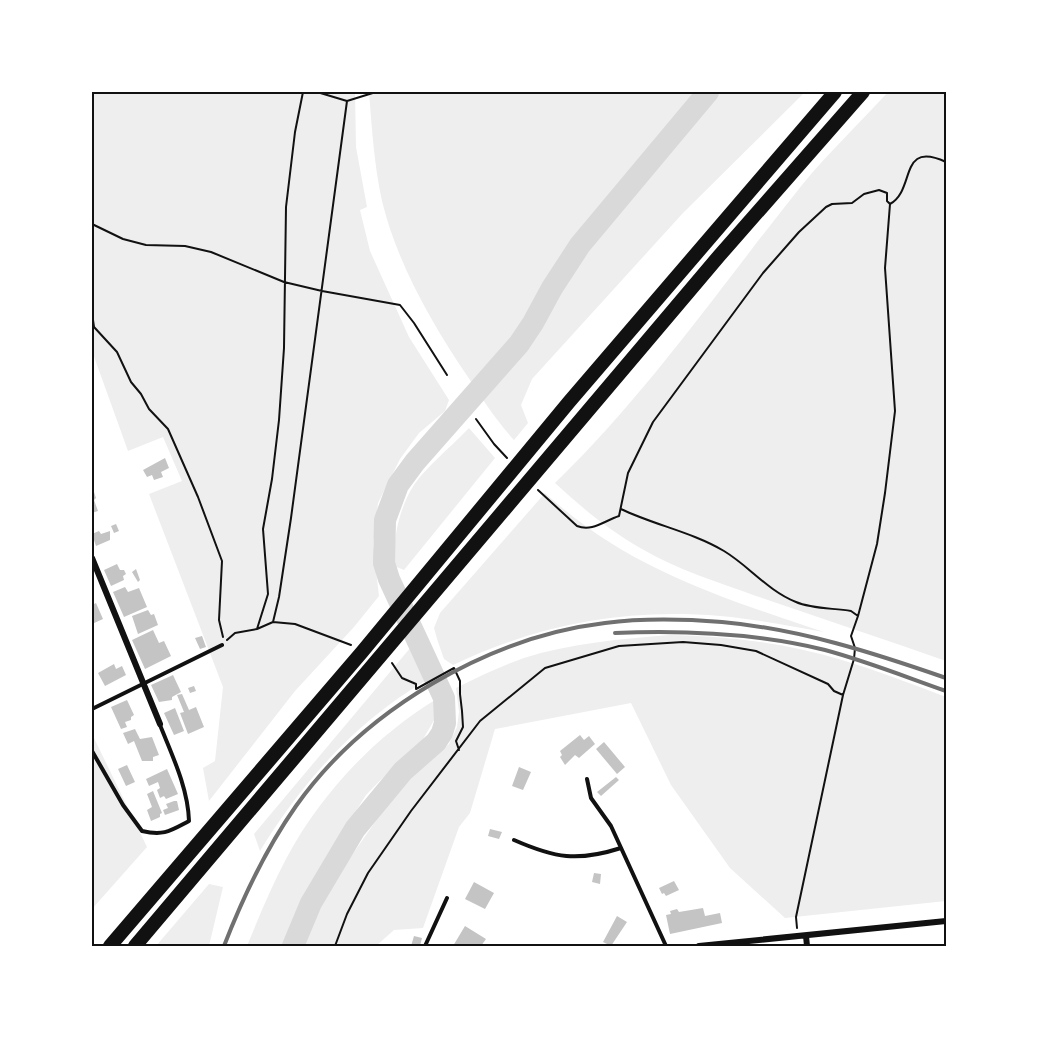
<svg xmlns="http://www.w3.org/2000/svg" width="1038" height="1038" viewBox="0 0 1038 1038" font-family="Helvetica,sans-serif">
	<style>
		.green { fill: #eee }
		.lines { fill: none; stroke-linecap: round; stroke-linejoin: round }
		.river { stroke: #d9d9d9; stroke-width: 22 }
		.building { fill: #c4c4c4 }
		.path { stroke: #111; stroke-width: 2 }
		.service { stroke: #111; stroke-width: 4 }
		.minor { stroke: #111; stroke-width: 6 }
		.motorway { stroke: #111; stroke-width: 14 }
		.rail { stroke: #707070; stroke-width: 4 }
		.neatline { fill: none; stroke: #111; stroke-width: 2 }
	</style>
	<rect width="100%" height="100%" fill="#fff"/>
	<path class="green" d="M92 92H355L356 147 367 207 360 210 370 251 409 337 449 400 445 411 419 433 400 459 378 503 373 545 379 596 354 627 295 691 209 801 203 768 215 761 223 687 149 494 182 481 163 437 128 451 92 351Z
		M369 92H805L683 213 532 379 521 405 528 423 514 440C496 420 482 399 468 377 432 324 397 263 382 201 374 164 372 129 369 92Z
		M888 92H946V661C883 639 820 618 756 596 718 582 678 570 642 549 610 531 582 508 555 483 648 393 721 286 802 185 828 153 860 123 888 92Z
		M469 428 495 458 404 570 394 566C393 539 399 508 414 485 425 468 454 444 469 428Z
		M545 493C628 569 720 597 824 632 789 626 755 619 720 616 625 608 539 624 453 665L444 659 438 642 434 628 440 613Z
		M670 635C728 636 787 643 842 660 878 671 912 684 946 697V901L785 918 730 868 671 785 631 703 495 729 470 813 459 827 423 928 394 930 376 946H303L319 907 336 878 382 812 407 780 449 744 457 727 459 712 456 688C478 677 501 666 524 658 571 643 621 639 670 635Z
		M411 647 427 680C356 721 303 781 260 851L254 834Z
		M435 700 437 715 422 741 396 764 366 795 308 887 285 943 290 946H247C259 917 271 887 286 859 320 795 373 738 435 700Z
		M92 734 147 847 92 909Z
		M209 884 223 887 209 946H156Z"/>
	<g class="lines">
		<path class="river" d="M293 946 311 903 355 829 403 771 436 742 442 733 445 723 444 698 389 579 384 563 385 520 398 485 415 462 519 344 533 323 552 288 580 245 708 92"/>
	</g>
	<path class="building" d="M165 458 169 468 161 472 163 477 154 480 152 475 147 477 143 470Z
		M92 492H94L96 498 94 500 98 511 92 513Z
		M116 524 119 531 114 533 111 526Z
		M99 531 101 534 110 531V540L96 546 92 534Z
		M117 564 120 570H124L126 574 123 576 124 580 111 586 104 570Z
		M136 569 140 580 138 582 132 572Z
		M125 587 128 592 139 588 147 607 124 617 113 592Z
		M96 603 103 619 92 624V605Z
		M148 610 151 615 154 614 158 625 138 634 132 616Z
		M153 630 159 643 164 641 171 656 145 669 132 640Z
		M202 636 206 647 200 649 195 638Z
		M114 664 116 669 122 666 126 675 105 686 98 673Z
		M173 675 181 692 172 697V700L159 702 151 685Z
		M194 686 196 691 190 693 188 688Z
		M182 694 189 710 196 707 204 727 188 734 180 713 184 712 177 695Z
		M127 700 134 715 131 717V720L125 722 127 727 121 729 111 707Z
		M175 708 184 731 174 735 164 713Z
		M135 729 140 739 152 737 159 755 153 757V761H142L134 741 128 744 123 733Z
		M580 735 584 740 589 736 595 744 579 758 575 755 565 765 560 757 562 755 560 751Z
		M604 742 625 767 617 774 596 749Z
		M127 765 135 782 126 786 118 769Z
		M519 767 531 772 523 790 512 786Z
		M167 769 178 794 166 799 164 796 160 798 157 790 160 788 158 782 149 786 146 779Z
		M616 777 619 780 601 796 597 792Z
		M153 791 162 813 160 814V817L151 821 147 810 152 807 147 794Z
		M174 801H177L179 810 165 815 163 810 168 808 166 804Z
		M490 829 502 832 499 839 488 836Z
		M594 873 601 874 600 884 592 882Z
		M674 881 679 890 666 896 664 893 662 894 659 888Z
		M474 882 494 893 485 909 465 899Z
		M703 908 705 916 720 913 722 923 670 934 666 915 671 914 670 911 677 909 679 912Z
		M617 916 627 922 611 946 603 942Z
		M465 926 486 939 481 946H453Z
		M414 936 422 938 420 946H411Z"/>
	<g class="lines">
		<path class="path" d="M347 101 376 92
			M92 224 123 239 146 245 185 246 211 252 284 282 322 291 400 305 414 323 447 375
			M92 313 94 327 117 352 131 382 141 394 149 409 168 429 198 497 222 561 219 620 223 637
			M476 419 494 444 507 458
			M538 490 577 526C592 532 604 521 619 516L628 473 653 422 763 273 799 232 826 207 832 204 852 203 864 194 879 190 887 193V201L890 204C916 190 898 140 946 162
			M621 509C654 525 692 532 724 551 749 566 768 591 796 602 812 609 833 608 851 611L858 616 851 636 855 648 854 659 843 695 796 917 797 928
			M858 616 877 544 885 493 895 411 885 268 890 204
			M273 622 279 597 291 518 347 101 317 92
			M257 629 268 594 263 529 272 479 279 420 284 348 286 207 295 132 303 92
			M227 640 235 633 257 629 273 622 295 624 351 645
			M392 663 402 678 416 684V689L454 668 460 681V694L462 711 463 727 456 741 459 750
			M335 946 347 914 368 873 411 811 480 721 545 668 619 646 683 642 721 645 756 651 828 684 834 691 843 695"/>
		<path class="service" d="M92 709 222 645
			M92 751 123 805 142 831C164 836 170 831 189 821 188 788 172 755 160 725
			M587 779 591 798 611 826 666 946
			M514 840C555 858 577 862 621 848
			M425 946 447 898"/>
		<path class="minor" d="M92 558 160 724
			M806 936 807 946
			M699 946 946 921"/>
		<path class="motorway" d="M110 946 362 652 569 402 835 92
			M135 946 719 256 863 92"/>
		<path class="rail" d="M615 633C686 630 756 633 825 650 866 661 906 677 946 691
			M224 946C243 897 265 850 296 806 364 710 488 637 605 623 643 618 684 619 722 622 800 629 874 653 946 678"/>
	</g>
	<rect width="1038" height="1038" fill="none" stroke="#ffffff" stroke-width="186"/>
	<rect x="93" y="93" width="852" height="852" class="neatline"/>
</svg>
